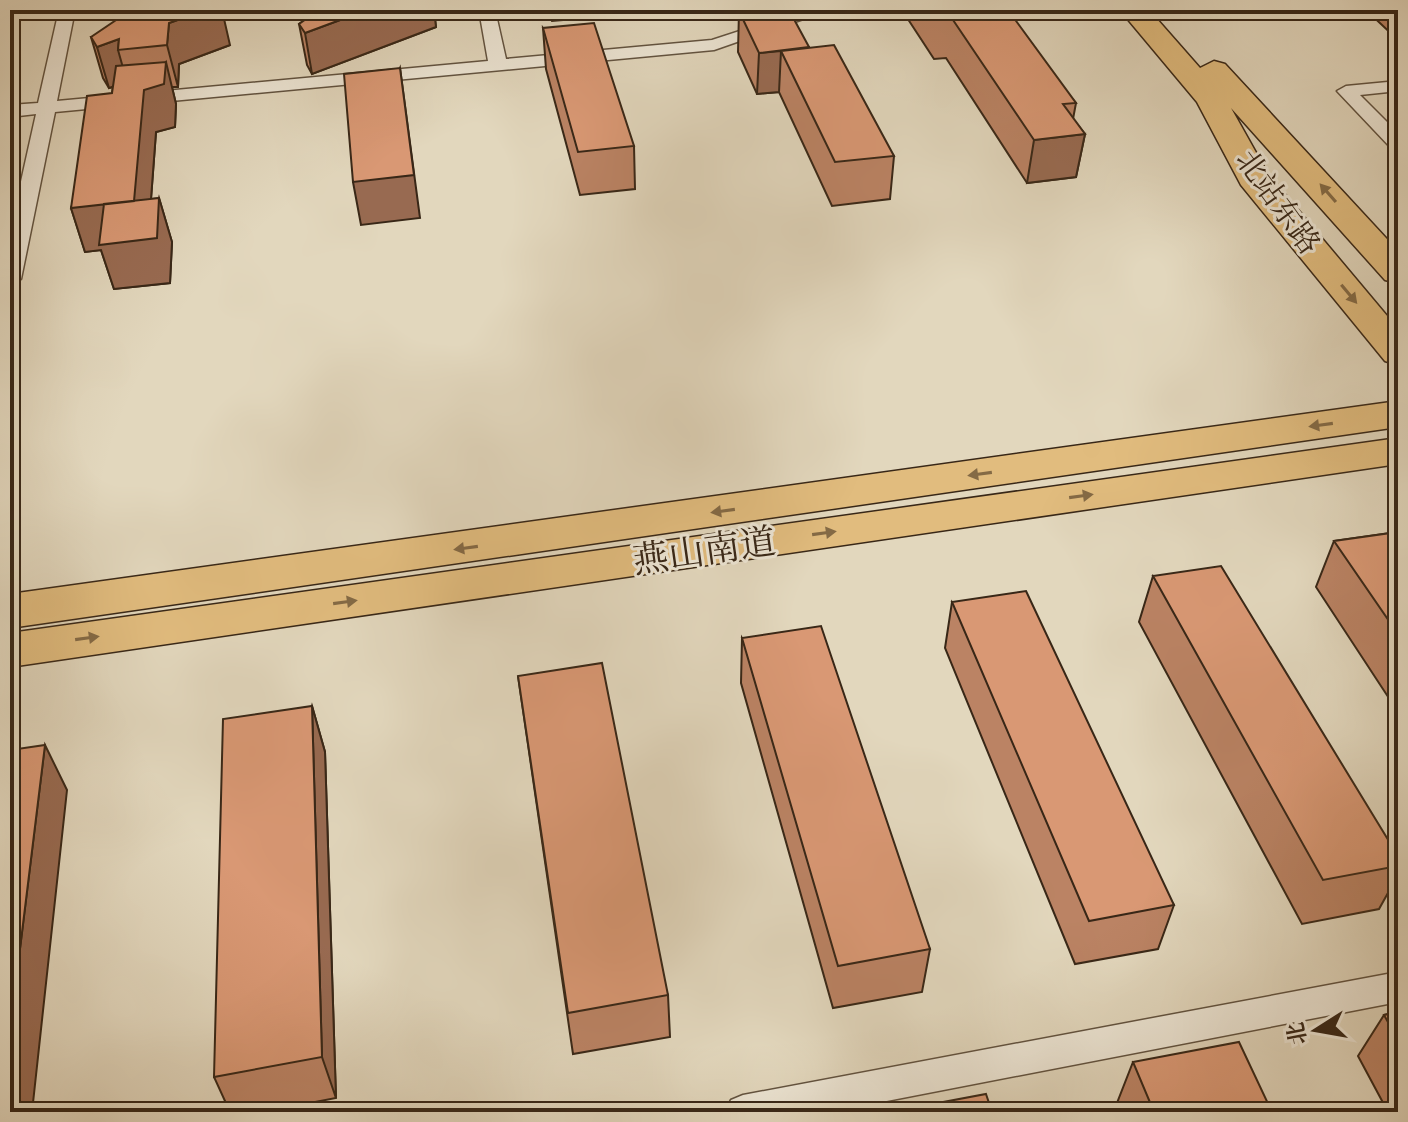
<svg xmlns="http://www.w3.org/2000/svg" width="1408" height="1122" viewBox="0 0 1408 1122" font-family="'EB Garamond','Noto Serif SC',serif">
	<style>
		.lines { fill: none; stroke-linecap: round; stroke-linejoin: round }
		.lane-casing { stroke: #625340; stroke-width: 3 }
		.primary-casing { stroke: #382717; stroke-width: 3 }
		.lane { fill: #ece5d4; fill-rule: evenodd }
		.primary { fill: #e1bc7e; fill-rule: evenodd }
		.wall { fill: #bb8364; stroke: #382717; stroke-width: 2 }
		.shaded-wall { fill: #986a51; stroke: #382717; stroke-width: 2 }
		.building { fill: #d99874; stroke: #382717; stroke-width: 2 }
		.oneway { fill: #846a45 }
		.labels { text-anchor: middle; stroke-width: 6; stroke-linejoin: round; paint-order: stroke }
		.far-street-label { font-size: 30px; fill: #382717; stroke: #ece5d4 }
		.street-label { font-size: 36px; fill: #382717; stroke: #ece5d4 }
	</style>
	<rect width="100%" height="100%" fill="#e2d7bd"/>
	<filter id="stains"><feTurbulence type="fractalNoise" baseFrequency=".0025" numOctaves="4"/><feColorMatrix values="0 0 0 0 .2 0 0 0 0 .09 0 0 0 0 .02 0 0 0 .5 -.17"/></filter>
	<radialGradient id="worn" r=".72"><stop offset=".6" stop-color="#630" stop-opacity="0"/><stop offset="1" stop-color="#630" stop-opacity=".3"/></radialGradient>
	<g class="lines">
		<g class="lane-casing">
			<path id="lane" d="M59 10H75L57 101 488 61 479 10H495L506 59 712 40 804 10H829L714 50 55 112 21 279 10 285V231L36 114 10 117V105L38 103Z
				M1398 81V91L1360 95 1398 133V150L1391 148 1337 91 1346 86Z
				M1398 972V1002L830 1112H725L731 1100 743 1095Z"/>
		</g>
		<g class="primary-casing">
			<path id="primary" d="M1120 10H1149L1200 68 1214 61 1225 64 1398 251V283L1385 280 1231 108 1268 174 1398 329V365L1385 361 1241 185 1197 102Z
				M1398 401V427L10 628V594Z
				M1398 438V464L10 667V633Z"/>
		</g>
		<use href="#lane" class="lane"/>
		<use href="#primary" class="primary"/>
	</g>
	<path class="wall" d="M319 10H434L436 27 312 74 307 65 299 24Z
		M548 10H597L598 17 552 21Z
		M902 10H995L1076 103 1073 119 1085 134 1076 177 1027 183 946 58 934 59Z
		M1366 10H1398V40Z
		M739 11 809 48 894 156 890 199 832 206 779 92 757 94 738 52Z
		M543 28 634 146 635 189 580 195 546 69Z
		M91 37 230 45 179 64 178 87H172L176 104 175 127 156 132 151 199 159 198 172 242 170 283 114 289 101 250 85 252 71 208 112 93 113 87 109 88 103 78Z
		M1398 532V712L1316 587 1334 541Z
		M1153 576 1398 856V875L1379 909 1302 924 1139 622Z
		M952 602 1174 905 1158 949 1075 964 945 648Z
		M742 638 930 949 922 992 833 1008 741 683Z
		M518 676 668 995 670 1037 573 1054Z
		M312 706 325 752 336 1098 263 1112H230L214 1077Z
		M1398 1012V1112H1388L1358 1056 1384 1015Z
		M1133 1062 1272 1112H1121L1117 1103Z"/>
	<path class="shaded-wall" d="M206 10H222L230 45 179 64 178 87 167 45 169 23Z
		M367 10H434L436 27 312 74 305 33Z
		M119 39 118 50 127 82 109 88 97 47Z
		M781 51 779 92 757 94 759 53Z
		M166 62 176 104 175 127 156 132 148 239 159 198 172 242 170 283 114 289 101 250 85 252 71 208 144 90Z
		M400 68 420 218 361 225 353 182Z
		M1085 134 1076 177 1027 183 1034 140Z
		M312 706 325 752 336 1098 322 1057Z
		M45 745 67 790 32 1112H10V1030Z"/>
	<path class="building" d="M131 10H206L169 23 167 45 118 50 119 39 97 47 91 37Z
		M319 10H367L305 33 299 24Z
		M750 10H789L809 47 759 53 739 11Z
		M933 10H995L998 15 1011 14 1076 103 1063 104 1085 134 1034 140 951 17 939 18Z
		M594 23 634 146 578 152 543 28Z
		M834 45 894 156 835 162 781 51Z
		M166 62 164 84 144 90 134 201 71 208 87 96 112 93 116 66Z
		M400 68 414 175 353 182 344 74Z
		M159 198 157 238 99 245 104 204Z
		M1398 532V634L1334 541Z
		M1221 566 1398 856V866L1323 880 1153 576Z
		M1026 591 1174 905 1089 921 952 602Z
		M821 626 930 949 838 966 742 638Z
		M602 663 668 995 568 1013 518 676Z
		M312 706 322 1057 214 1077 223 719Z
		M45 745 10 1030V750Z
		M1398 1012V1040L1384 1015Z
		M1239 1042 1272 1112H1154L1133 1062Z
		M986 1094 992 1112H890Z"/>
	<defs><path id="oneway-solid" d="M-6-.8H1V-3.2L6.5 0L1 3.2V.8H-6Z" transform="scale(2)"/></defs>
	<g class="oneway">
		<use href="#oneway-solid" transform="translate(1328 193) rotate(-131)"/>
		<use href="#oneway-solid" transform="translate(1349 294) rotate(50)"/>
		<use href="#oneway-solid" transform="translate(1321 425) rotate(172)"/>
		<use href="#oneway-solid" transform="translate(980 474) rotate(172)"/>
		<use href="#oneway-solid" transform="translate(1081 496) rotate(-8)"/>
		<use href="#oneway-solid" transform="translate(723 511) rotate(172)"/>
		<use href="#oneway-solid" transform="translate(824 533) rotate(-8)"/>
		<use href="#oneway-solid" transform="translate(466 548) rotate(172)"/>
		<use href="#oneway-solid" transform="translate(345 602) rotate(-8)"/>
		<use href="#oneway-solid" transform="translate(87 638) rotate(-8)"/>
	</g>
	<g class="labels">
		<g class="far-street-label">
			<text transform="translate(1278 202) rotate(54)" y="10">北站东路</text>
		</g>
		<g class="street-label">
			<text transform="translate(704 550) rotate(-8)" y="13">燕山南道</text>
		</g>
	</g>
	<rect width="1408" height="1122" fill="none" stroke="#e2d7bd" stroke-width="40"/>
	<rect x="12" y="12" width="1384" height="1098" fill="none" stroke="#382717" stroke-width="4"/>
	<rect x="20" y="20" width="1368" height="1082" fill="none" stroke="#382717" stroke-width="2"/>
	<g transform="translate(1316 1030) rotate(259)" stroke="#ece5d4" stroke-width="6" paint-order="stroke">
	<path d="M0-6L14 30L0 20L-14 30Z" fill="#382717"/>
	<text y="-12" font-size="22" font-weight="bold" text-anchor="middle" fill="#382717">北</text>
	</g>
	<rect width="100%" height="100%" filter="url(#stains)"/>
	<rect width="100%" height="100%" fill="url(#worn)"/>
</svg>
